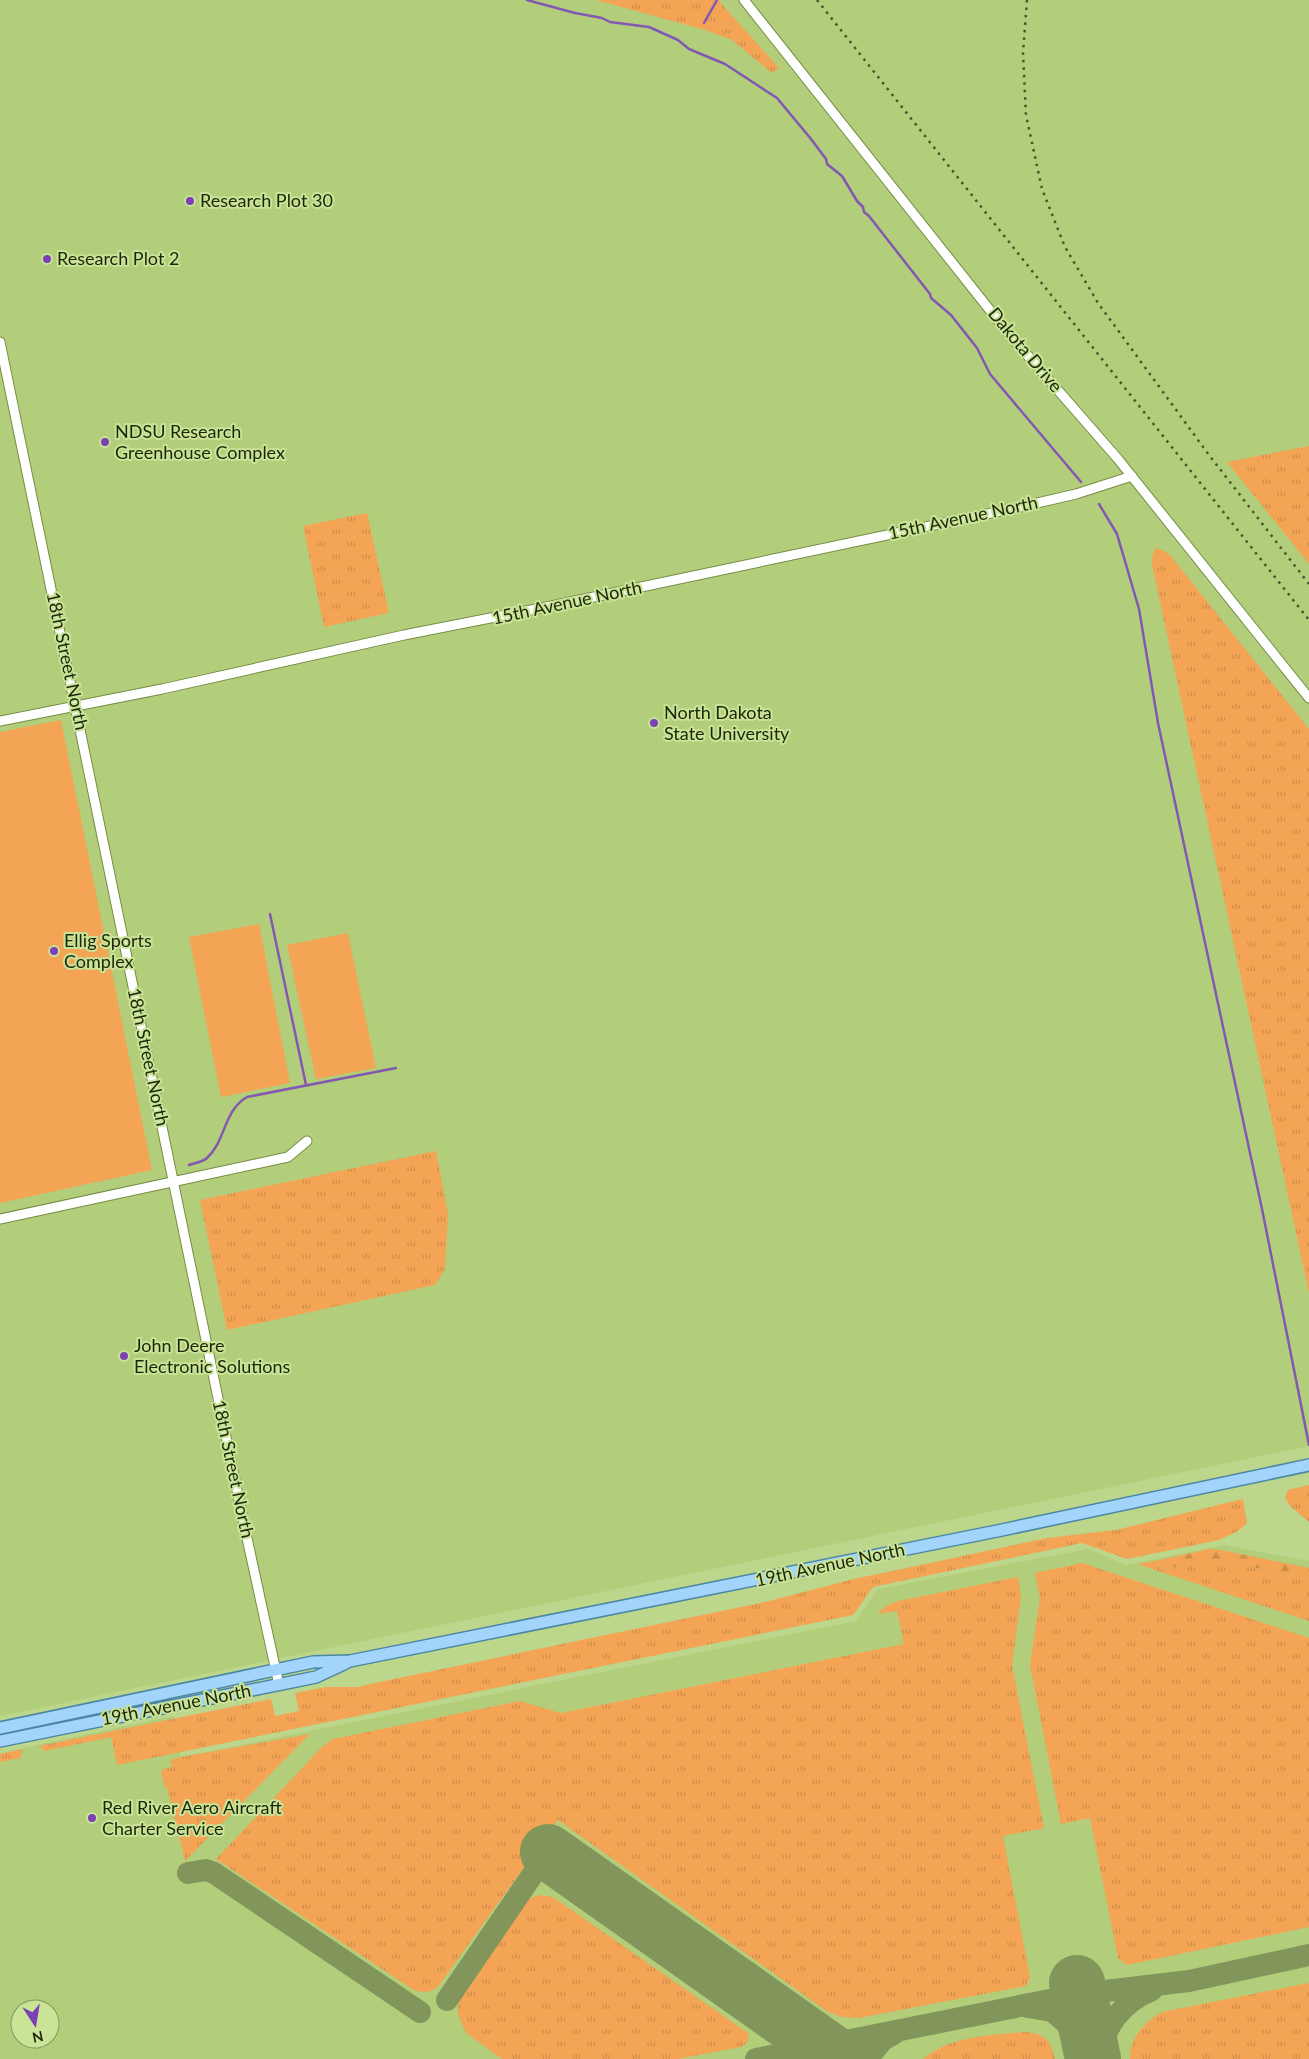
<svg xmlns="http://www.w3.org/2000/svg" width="1309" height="2059" viewBox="0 0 1309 2059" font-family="Lato,sans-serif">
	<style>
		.built { fill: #b2ce7b; fill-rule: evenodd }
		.grass { fill: url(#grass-tufts) }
		.forest { fill: url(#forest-firs) }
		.park { fill: #f3a455 }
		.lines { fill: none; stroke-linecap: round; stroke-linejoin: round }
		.stream { stroke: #8358b2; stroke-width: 2.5 }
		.taxiway { stroke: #82965c; stroke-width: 22 }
		.runway { stroke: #82965c; stroke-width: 56 }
		.minor-casing { stroke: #768d45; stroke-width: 11 }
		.major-casing { stroke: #4c86a5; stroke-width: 14 }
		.minor { stroke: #fff; stroke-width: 9 }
		.major { stroke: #a3d5fc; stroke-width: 11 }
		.rail { stroke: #48562c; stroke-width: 2.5; stroke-dasharray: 2.5 5; stroke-linecap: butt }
		.poi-dot { fill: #7c40b5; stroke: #c9e397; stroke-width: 2 }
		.labels { text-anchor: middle; stroke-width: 4; stroke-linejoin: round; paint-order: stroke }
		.poi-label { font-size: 18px; fill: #1d2608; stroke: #c9e397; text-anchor: start }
		.street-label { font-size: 18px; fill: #1d2608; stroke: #c9e397 }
	</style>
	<defs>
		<pattern id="grass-tufts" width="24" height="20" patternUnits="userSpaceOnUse" patternTransform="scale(1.25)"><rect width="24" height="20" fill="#f3a455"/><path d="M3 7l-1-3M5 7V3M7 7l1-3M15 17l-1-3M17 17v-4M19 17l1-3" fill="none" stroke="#d08d49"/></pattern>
		<pattern id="forest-firs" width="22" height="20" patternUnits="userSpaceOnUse" patternTransform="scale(1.25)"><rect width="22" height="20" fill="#f3a455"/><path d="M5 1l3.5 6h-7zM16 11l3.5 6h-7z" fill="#d08d49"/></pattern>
	</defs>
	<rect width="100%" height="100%" fill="#bcd68b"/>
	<path class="built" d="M0 0H1309V1446L0 1716Z
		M1224 1545 1309 1561V2059H0V1753L173 1716 181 1757 856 1621 878 1589 1088 1549 1126 1565ZM20 2009H50V2039H20Z"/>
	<path class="grass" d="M596 0H718L779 68 772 73 732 40 705 30Z
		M1309 446V564L1227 462Z
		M367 513 389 613 324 627 303 526Z
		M1155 548 1164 551 1170 555 1309 729V1293L1152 565V557Z
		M436 1151 448 1214 445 1269 435 1285 227 1330 200 1200Z
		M1309 1485V1522L1289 1505 1285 1497 1288 1490Z
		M1243 1499 1247 1523 1238 1531 1219 1540 1127 1559 1082 1543 873 1587 853 1615 117 1765 111 1737 45 1751 39 1746 271 1699 275 1716 299 1711 295 1693 326 1687H358L370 1684 765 1602 854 1579 930 1563 1047 1538 1116 1530Z
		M1212 1559 1309 1579V1621L1137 1564 1155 1561 1162 1570Z
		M1082 1563 1309 1638V1927L1127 1965 1118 1958 1090 1818 1061 1824 1030 1665 1040 1598 1035 1573Z
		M1018 1577 1021 1597 1012 1665 1044 1828 1003 1836 1030 1977 1026 1986 859 2018 842 2017 828 2012 558 1820 437 1988 427 1992 415 1991 216 1859 321 1748 333 1739 520 1701 561 1713 904 1644 897 1611 877 1614 886 1606 898 1601Z
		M310 1734 185 1861 167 1787H164L161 1770 172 1767 170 1760 181 1757Z
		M23 1749 20 1758 0 1762V1754Z
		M539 1895 553 1897 748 2033C750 2040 747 2043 741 2047L678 2059H502L466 2033 458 2014V2003L462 1993 529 1899Z
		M1309 1983V2059H1130C1130 2037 1144 2023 1162 2012Z
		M1024 2032C1044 2033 1051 2040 1055 2059H923C950 2036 991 2035 1024 2032Z"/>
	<path class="forest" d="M1209 1549 1221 1550 1309 1568V1579L1212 1559 1162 1570 1155 1561Z"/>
	<path class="park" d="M61 720 152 1170 0 1203V732Z
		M259 924 290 1083 221 1097 189 937Z
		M348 933 376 1068 316 1079 287 945Z"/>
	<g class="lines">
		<path class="stream" d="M527 0 575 13 602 18 610 22 649 27 678 40 689 49 725 64 777 98 811 139 826 159 827 164 842 176 857 201 863 207 864 212 869 216 930 294 931 298 951 315 977 348 990 374 1081 482
			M704 23 717 0
			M1099 504 1117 534 1139 609 1158 723 1262 1209 1309 1445
			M270 914 306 1085
			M189 1165C194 1163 203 1162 207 1158 226 1141 223 1111 247 1097L396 1068"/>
		<path class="taxiway" d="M188 1873 206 1870 214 1873 420 2012
			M447 2000 548 1852
			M1028 2007 1052 2011 1066 2023 1090 2059
			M756 2059 1080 1994 1189 1981 1309 1955
			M867 2059 883 2040 895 2033
			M1097 2059C1106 2026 1120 2003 1152 1990"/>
		<path class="runway" d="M548 1852 841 2059
			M1077 1983 1093 2059"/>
		<g class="minor-casing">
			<path id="minor" d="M744 0 1008 333 1118 459 1309 698
				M0 342 245 1529 279 1685
				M0 721 162 689 404 635 551 606 1020 507 1076 494 1132 476
				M0 1219 288 1157 307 1141"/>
		</g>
		<g class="major-casing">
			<path id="major" d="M0 1728 313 1662 350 1661 997 1531 1309 1465
				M0 1741 316 1677 346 1663"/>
		</g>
		<use href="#minor" class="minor"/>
		<use href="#major" class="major"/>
		<path class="rail" d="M817 0 1309 620
			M1027 0 1023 53 1026 115 1042 189 1065 247 1098 303 1209 455 1309 584"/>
	</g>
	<g class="poi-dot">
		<circle cx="190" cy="201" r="5"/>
		<circle cx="47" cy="259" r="5"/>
		<circle cx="105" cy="442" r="5"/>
		<circle cx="654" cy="723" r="5"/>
		<circle cx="54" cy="951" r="5"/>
		<circle cx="124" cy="1356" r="5"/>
		<circle cx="92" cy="1818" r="5"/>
	</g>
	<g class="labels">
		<g class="poi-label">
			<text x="200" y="207">Research Plot 30</text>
			<text x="57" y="265">Research Plot 2</text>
			<text x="115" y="438">NDSU Research<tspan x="115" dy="21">Greenhouse Complex</tspan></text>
			<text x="664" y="719">North Dakota<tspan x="664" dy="21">State University</tspan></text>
			<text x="64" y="947">Ellig Sports<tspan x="64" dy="21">Complex</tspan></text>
			<text x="134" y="1352">John Deere<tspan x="134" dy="21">Electronic Solutions</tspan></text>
			<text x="102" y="1814">Red River Aero Aircraft<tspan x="102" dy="21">Charter Service</tspan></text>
		</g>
		<g class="street-label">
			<text transform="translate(1025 350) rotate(50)" y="6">Dakota Drive</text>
			<text transform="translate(963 518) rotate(-12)" y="6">15th Avenue North</text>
			<text transform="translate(567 603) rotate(-12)" y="6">15th Avenue North</text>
			<text transform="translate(67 661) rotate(78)" y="6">18th Street North</text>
			<text transform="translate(148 1057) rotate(78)" y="6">18th Street North</text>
			<text transform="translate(233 1469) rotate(78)" y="6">18th Street North</text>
			<text transform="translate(830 1565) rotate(-12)" y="6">19th Avenue North</text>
			<text transform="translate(176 1705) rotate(-11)" y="6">19th Avenue North</text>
		</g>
	</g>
	<g transform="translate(35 2024) rotate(168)"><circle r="24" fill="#c9e397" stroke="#84975e"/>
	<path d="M0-4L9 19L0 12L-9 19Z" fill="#7c40b5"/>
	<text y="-8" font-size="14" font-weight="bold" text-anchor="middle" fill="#1d2608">N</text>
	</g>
</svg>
